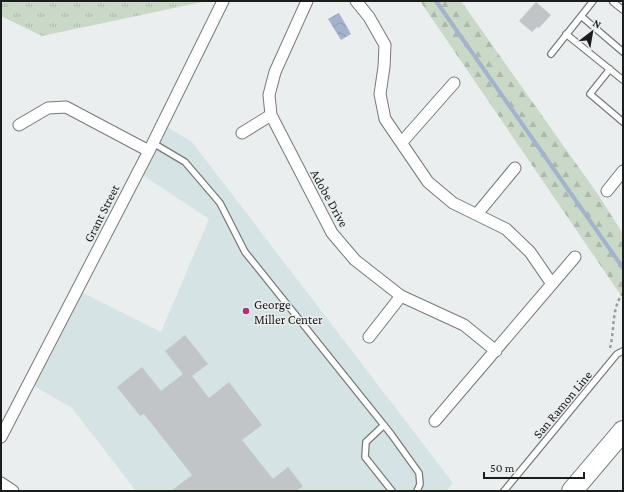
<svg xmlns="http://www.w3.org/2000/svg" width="624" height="492" viewBox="0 0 624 492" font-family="'Crimson Pro',serif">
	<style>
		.built { fill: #d6e3e5 }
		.forest { fill: url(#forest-firs) }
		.park { fill: url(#park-tufts) }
		.water { fill: url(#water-waves) }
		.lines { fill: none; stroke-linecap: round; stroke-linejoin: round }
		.stream { stroke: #a4b2cd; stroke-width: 4 }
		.building { fill: #c2c5c7 }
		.service-casing { stroke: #767a7a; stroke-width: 8 }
		.minor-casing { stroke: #767a7a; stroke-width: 13 }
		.motorway-casing { stroke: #767a7a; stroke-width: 22 }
		.path { stroke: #999c9c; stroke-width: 2.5; stroke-dasharray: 3 3; stroke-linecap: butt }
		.service { stroke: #fff; stroke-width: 5.5 }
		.minor { stroke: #fff; stroke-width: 11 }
		.motorway { stroke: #fff; stroke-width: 20 }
		.poi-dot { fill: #b52f71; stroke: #eaeeee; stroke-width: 1.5 }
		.labels { text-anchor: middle; stroke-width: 3; stroke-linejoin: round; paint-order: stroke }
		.street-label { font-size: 13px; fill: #1b1c1c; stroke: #eaeeee }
		.poi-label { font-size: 13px; fill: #1b1c1c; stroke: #eaeeee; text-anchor: start }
	</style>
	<defs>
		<pattern id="forest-firs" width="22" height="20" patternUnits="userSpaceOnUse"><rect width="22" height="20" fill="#c9d8c7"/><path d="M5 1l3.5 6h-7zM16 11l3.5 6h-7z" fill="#acb9aa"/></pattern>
		<pattern id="park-tufts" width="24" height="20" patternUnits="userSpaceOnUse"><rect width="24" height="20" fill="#c9d8c7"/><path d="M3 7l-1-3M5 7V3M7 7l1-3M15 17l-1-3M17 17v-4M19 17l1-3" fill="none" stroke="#acb9aa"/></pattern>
		<pattern id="water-waves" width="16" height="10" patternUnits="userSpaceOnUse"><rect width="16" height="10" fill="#a4b2cd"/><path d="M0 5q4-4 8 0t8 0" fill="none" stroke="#8d98af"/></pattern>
	</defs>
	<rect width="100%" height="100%" fill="#eaeeee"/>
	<path class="built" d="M162 124 192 142 453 483 446 491H136L72 408 29 383 77 290 161 332 209 219 138 172Z"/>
	<path class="forest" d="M420 1H461L599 196 623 234V290L620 294Z"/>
	<path class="park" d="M1 1H207L42 36 1 16Z"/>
	<path class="water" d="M339 13 351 34 341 40 328 19Z"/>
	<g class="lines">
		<path class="stream" d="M436 1 623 268"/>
	</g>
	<path class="building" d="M536 2 551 15 539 28 537 27 532 32 519 21Z
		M185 335 208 364 192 376 209 398 229 382 262 425 242 440 273 479 288 467 303 486 296 491H171L192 475 144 414 140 416 117 387 142 367 161 391 183 374 165 351Z"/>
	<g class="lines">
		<g class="service-casing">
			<path id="service" d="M613 2 623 10
				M581 16 623 52
				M566 34 623 80
				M551 54 593 1
				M610 69 590 94 623 122
				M153 143 185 162 220 203 245 252 391 434 419 473 420 484 417 491
				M384 425 366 442 365 457 392 491
				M504 491 617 354 623 351"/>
		</g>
		<g class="minor-casing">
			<path id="minor" d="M307 1 275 72 269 95 271 115 332 233 355 260 401 296 464 325 496 351
				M356 1 369 17 385 45 384 67 380 94 385 119 428 182 453 203 506 229 530 252 552 284
				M19 125 48 108 66 107 149 151
				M242 133 271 115
				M402 142 454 83
				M607 191 623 171
				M477 214 515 168
				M369 337 401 296
				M435 421 575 257
				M1 437 149 151 223 1
				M1 483 13 491"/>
		</g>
		<g class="motorway-casing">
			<path id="motorway" d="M572 491 623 431"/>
		</g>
		<path class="path" d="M610 348C615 329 611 309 623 293"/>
		<use href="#service" class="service"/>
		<use href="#minor" class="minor"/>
		<use href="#motorway" class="motorway"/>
	</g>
	<circle class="poi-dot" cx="246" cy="311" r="4"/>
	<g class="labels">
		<g class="street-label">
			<text transform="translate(330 198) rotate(61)" y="5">Adobe Drive</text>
			<text transform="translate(101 213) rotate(-63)" y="5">Grant Street</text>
			<text transform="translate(562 404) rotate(-50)" y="5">San Ramon Line</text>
		</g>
		<g class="poi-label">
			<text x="254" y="309">George<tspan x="254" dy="15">Miller Center</tspan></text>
		</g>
	</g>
	<rect width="624" height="492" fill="none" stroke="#1b1c1c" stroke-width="4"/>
	<g transform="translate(592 32) rotate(31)" stroke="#eaeeee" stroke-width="3" paint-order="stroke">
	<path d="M0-3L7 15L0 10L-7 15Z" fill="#1b1c1c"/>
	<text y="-6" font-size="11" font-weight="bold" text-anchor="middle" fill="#1b1c1c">N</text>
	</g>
	<path d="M484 472v6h100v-6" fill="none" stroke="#1b1c1c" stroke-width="2"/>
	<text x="490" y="472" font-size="12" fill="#1b1c1c" stroke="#eaeeee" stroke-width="3" paint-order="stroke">50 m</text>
</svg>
